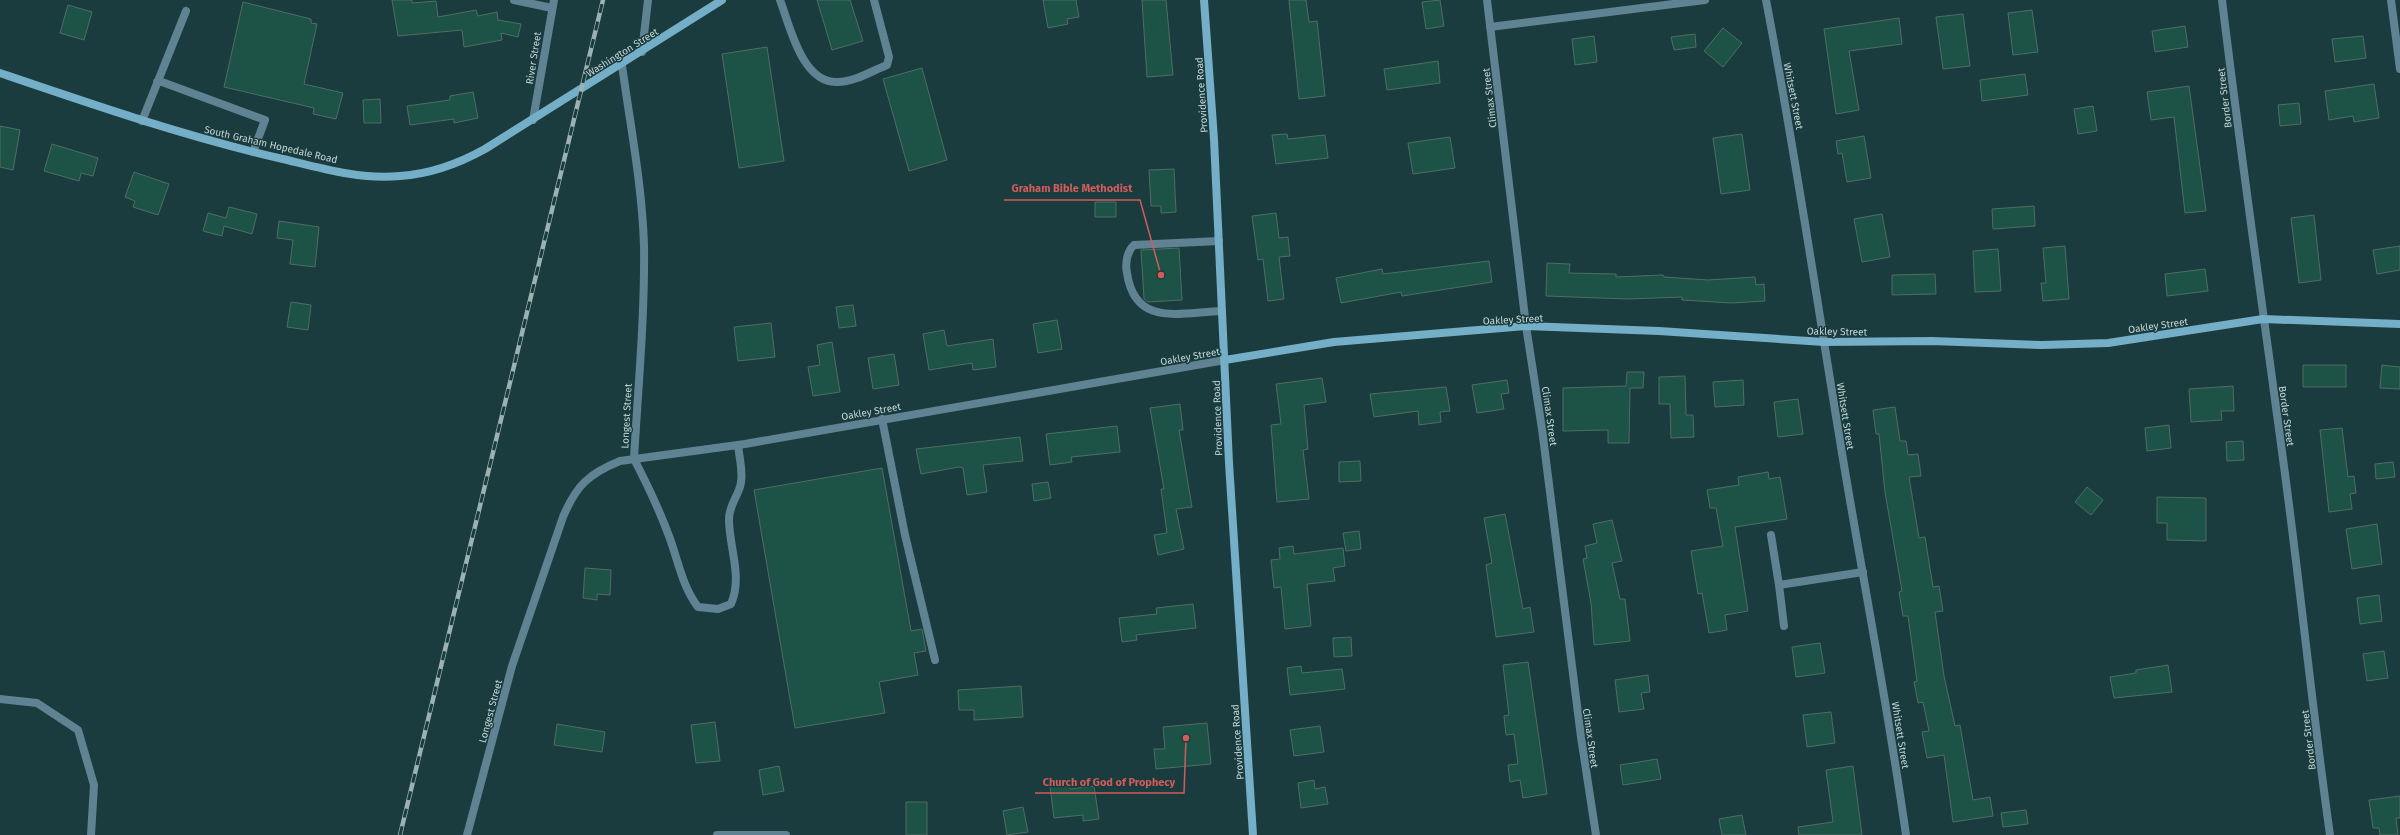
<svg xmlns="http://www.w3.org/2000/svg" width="2400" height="835" viewBox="0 0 2400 835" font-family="'Fira Sans',sans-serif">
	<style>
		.building { fill: #1c5346; stroke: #4f6d64 }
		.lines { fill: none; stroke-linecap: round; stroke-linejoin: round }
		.lane { stroke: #5f8393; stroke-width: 8 }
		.street { stroke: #5f8393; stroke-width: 8 }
		.secondary { stroke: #74aec7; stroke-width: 8 }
		.rail-casing { stroke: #9bb1b2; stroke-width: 4.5 }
		.rail { stroke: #1b3c3e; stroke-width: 3; stroke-dasharray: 9; stroke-linecap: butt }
		.labels { text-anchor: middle; stroke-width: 3; stroke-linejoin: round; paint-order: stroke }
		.street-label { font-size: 10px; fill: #c3d5d6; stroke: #1b3c3e }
		.leader { fill: none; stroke: #d05c5c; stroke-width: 1.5 }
		.callout-dot { fill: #d05c5c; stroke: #1b3c3e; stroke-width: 1.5 }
		.callout-label { font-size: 11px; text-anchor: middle; font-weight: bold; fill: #d05c5c; stroke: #1b3c3e; stroke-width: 3; stroke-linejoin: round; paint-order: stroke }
	</style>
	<rect width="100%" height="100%" fill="#1b3c3e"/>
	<path class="building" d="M392 0H412V3L436 1 438 17 476 10 478 16 497 12 498 20 521 24 518 37 501 33 502 40 464 47 462 30 398 36Z
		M817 0H850L863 41 832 50Z
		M1043 0H1076L1079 17 1067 19 1068 24 1048 28Z
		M1142 0H1166L1173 75 1147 77Z
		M1289 0H1306L1309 22 1317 21 1325 96 1299 99Z
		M1440 0 1444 26 1426 29 1422 2Z
		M243 2 311 19V23L317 24 304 84 343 93 336 119 313 114 314 108 224 87Z
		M68 5 92 12 84 40 60 33Z
		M2032 10 2038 52 2013 55 2008 13Z
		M1963 14 1970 66 1943 69 1936 17Z
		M1899 18 1902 44 1849 51 1859 110 1836 114 1824 29Z
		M2185 26 2188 47 2155 52 2152 31Z
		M1723 28 1742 43 1723 67 1704 51Z
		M1695 34 1696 47 1674 50 1671 37Z
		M1594 36 1597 62 1575 65 1572 39Z
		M2363 36 2366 58 2335 62 2332 39Z
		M767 47 784 161 739 168 722 54Z
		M1438 61 1440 83 1387 90 1384 69Z
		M922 68 947 160 909 171 883 79Z
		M2025 74 2028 95 1982 101 1980 80Z
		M2374 84 2379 118 2354 122 2353 116 2329 120 2325 91Z
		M2189 86 2206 211 2185 213 2174 117 2151 120 2147 92Z
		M473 92 478 118 454 123V119L410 125 407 106 450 100V96Z
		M380 99 381 123H364L363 100Z
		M2299 103 2301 124 2280 126 2278 105Z
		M2093 106 2097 131 2078 134 2074 109Z
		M0 126 20 130 13 170 0 167Z
		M1287 134 1288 139 1325 135 1328 158 1276 164 1272 135Z
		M1742 134 1750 190 1721 194 1713 138Z
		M1864 136 1871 178 1847 182 1842 153 1838 154 1836 141Z
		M1450 137 1455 168 1413 174 1408 143Z
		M52 144 98 158 93 176 81 173 79 181 44 171Z
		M1174 169 1176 212 1161 213V206H1151L1149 170Z
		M134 172 169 184 158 215 133 207 135 201 125 197Z
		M1095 202H1116V217H1095Z
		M2034 206 2035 226 1993 229 1992 209Z
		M229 207 257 214 252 234 224 226 222 236 203 231 208 213 226 218Z
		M1276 213 1279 238 1288 237 1290 256 1279 257 1284 299 1268 301 1263 259 1258 260 1252 216Z
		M1882 214 1890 257 1862 262 1854 219Z
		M2314 215 2321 280 2299 283 2291 218Z
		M279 221 319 227 315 267 290 264 293 240 277 238Z
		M2065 246 2069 299 2043 301 2041 283H2046L2043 248Z
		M2400 246V270L2377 274 2373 250Z
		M1179 248 1182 300 1148 302 1144 299 1141 250Z
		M1998 249 2001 291 1975 292 1973 251Z
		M1489 261 1492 282 1402 296 1401 292 1341 303 1336 278 1382 269 1383 274Z
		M1547 263 1570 264 1569 273 1616 274V277L1663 275 1664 277 1708 280 1755 277 1756 285 1764 284 1765 301 1731 303 1682 300V297L1628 299 1546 296Z
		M2205 269 2208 291 2167 296 2165 274Z
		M1935 274 1936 294 1892 295V275Z
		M291 302 311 305 308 330 287 327Z
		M853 305 856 326 839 328 836 307Z
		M1057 320 1062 349 1038 353 1033 324Z
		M771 323 775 357 738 361 734 327Z
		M944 330 947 346 993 339 996 367 973 370 972 363 929 370 923 334Z
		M832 342 840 392 813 396 808 367 820 365 817 345Z
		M894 354 899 385 873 389 868 358Z
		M2303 365H2346V387H2303Z
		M2382 365 2400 367V389L2380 388Z
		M1627 372H1644L1643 388H1630L1629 443H1608V430L1563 431V388L1626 386Z
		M1685 376 1686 415H1693L1694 437 1671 438 1670 404H1659V377Z
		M1322 378 1326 402 1304 405 1308 449 1303 450 1309 499 1277 502 1271 425 1281 424 1276 384Z
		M1507 380 1509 393 1501 394 1504 409 1477 413 1472 385Z
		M1743 380 1744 405 1715 407 1713 382Z
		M2233 386 2234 411H2221L2222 420 2191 422 2189 389Z
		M1446 387 1450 411 1440 412 1441 422 1419 425 1418 411 1374 417 1370 394Z
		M1798 399 1803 434 1778 437 1774 402Z
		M1180 404 1183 430H1179L1192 507 1176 509 1184 549 1158 555 1154 535 1167 533 1161 489H1164L1150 408Z
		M1895 407 1900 441H1906L1908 455 1918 454 1921 476 1909 477 1919 538 1925 537 1933 587 1939 586 1943 611 1935 612 1944 676 1955 726 1960 725 1973 800 1990 797 1993 816 1953 822 1944 755 1927 758 1922 732 1929 731 1923 702 1918 703 1914 682 1917 681 1908 616H1903L1899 592 1902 591 1885 492 1879 434H1876L1873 410Z
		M2169 425 2171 448 2147 451 2145 428Z
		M1117 426 1120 452 1071 457 1072 462 1050 465 1046 434Z
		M2342 428 2348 477 2354 476 2356 493 2350 494 2352 509 2329 512 2320 430Z
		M1020 437 1023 461 983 465 987 492 967 495 963 468 959 467 921 474 916 449Z
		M2243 441 2244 460 2227 461 2226 442Z
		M1360 461 1361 481 1339 482V462Z
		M2393 462 2395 477 2376 479 2375 464Z
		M882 468 911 631 922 629 926 651 914 653 918 675 879 682 885 713 795 728 754 490Z
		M1768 472 1769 479 1780 477 1787 519 1735 527 1748 611 1725 615 1727 630 1709 633 1702 593 1698 594 1691 551 1723 546 1716 508H1710L1707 490 1739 485 1738 477Z
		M1048 482 1051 498 1034 501 1032 484Z
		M2087 487 2103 500 2091 515 2075 502Z
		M2157 497 2206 498V541L2167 540V523H2157Z
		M1505 514 1523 609 1530 607 1534 632 1496 637 1486 565 1492 563 1484 518Z
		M1612 520 1622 561 1612 563 1620 599H1625L1630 641 1594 645 1591 603 1583 559 1587 558 1585 546 1597 543 1593 524Z
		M2377 524 2382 564 2352 569 2346 529Z
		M1359 531 1361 549 1346 551 1343 533Z
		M1293 546 1294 554 1343 548 1345 566 1333 568 1335 581 1307 584 1311 626 1285 629 1281 587 1274 588 1271 560 1280 559 1279 548Z
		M585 568 611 570 610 595 597 594V600L583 598Z
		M2379 595 2382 621 2360 624 2357 598Z
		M1193 604 1196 628 1136 635 1137 640 1122 642 1119 618 1157 614 1156 608Z
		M1351 637 1352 656 1334 657 1333 638Z
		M1820 643 1825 673 1796 677 1792 647Z
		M2384 651 2388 678 2367 681 2363 654Z
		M1528 662 1547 794 1523 798 1520 780 1510 782 1508 765 1518 764 1514 734 1506 735 1504 716 1509 715 1503 665Z
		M2168 665 2172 692 2114 698 2110 677 2136 673V670Z
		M1301 666 1302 673 1342 669 1345 689 1290 695 1287 668Z
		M1648 675 1650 692 1641 693 1644 709 1619 712 1615 680Z
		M1021 686 1023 717 974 720V710H959L958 690Z
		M1831 712 1835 743 1807 747 1803 715Z
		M715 722 720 761 696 763 691 725Z
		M1207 723 1211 764 1156 769 1154 749H1165L1163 727Z
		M557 724 605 732 602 752 554 745Z
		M1320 726 1324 752 1294 756 1290 730Z
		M1657 759 1661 779 1623 785 1620 765Z
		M779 766 784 791 763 795 759 770Z
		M1853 766 1862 835H1799L1798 827 1833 822 1826 770Z
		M1314 780 1315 789 1325 787 1328 804 1301 808 1298 783Z
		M1069 784 1070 789 1094 786 1099 819 1083 821V815L1054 818 1050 786Z
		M2400 796V818H2396L2398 835H2380L2379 828H2373L2369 800Z
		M906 802H927V835H906Z
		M1023 807 1028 832 1007 835 1003 811Z
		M2026 810 2028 824 2003 827 2001 813Z
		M1742 815 1746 835H1722L1719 819Z"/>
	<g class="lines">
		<path class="lane" d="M514 0 552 8
			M780 0C790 26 802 84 838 82 854 82 872 71 887 65L889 57 874 0
			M642 52 648 0
			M157 82H162L265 120 253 152
			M142 121 186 11
			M1219 241 1134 245C1127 251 1125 264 1127 273 1135 328 1181 312 1222 311
			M882 419 905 535 935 660
			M634 459C647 484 659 509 669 536 678 560 682 586 698 607L718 609 731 604C743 576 729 548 729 519 729 504 740 494 741 482 743 470 739 456 738 445
			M1771 535 1779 585 1863 572
			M1779 585 1784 626
			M0 699 37 703 78 730 94 785 91 835"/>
		<path class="street" d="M1487 0 1526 326 1542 429 1581 737 1596 835
			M1766 0C1795 150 1817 302 1842 453 1863 580 1888 707 1906 835
			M2222 0C2241 158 2264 316 2285 474 2301 594 2313 715 2330 835
			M2391 0 2400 69
			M1490 27 1705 0
			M622 65C630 124 642 184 644 245 645 316 638 388 634 459
			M533 120 554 0
			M467 835 512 666 563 517C576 486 588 474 620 461L745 444 1225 360
			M717 835H786"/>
		<path class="secondary" d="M1204 0 1214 139 1229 463 1253 835
			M0 73C94 105 187 137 283 159 320 168 361 180 400 176 431 174 458 164 485 149L722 0
			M1225 360 1334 342 1526 326 1659 331 1824 342 1932 341 2042 345 2108 343 2263 319 2400 324"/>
		<g class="rail-casing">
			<path id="rail" d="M400 835 603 0"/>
		</g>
		<use href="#rail" class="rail"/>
	</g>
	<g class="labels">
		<g class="street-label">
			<text transform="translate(622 52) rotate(-32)" y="4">Washington Street</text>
			<text transform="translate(533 58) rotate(-81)" y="4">River Street</text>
			<text transform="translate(1201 95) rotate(-94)" y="4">Providence Road</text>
			<text transform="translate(1794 96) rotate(79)" y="4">Whitsett Street</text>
			<text transform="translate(1489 98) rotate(-97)" y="4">Climax Street</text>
			<text transform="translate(2224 98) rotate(-97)" y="4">Border Street</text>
			<text transform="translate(271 144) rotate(13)" y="4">South Graham Hopedale Road</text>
			<text transform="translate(1513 319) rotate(-3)" y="4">Oakley Street</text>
			<text transform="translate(2158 325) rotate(-8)" y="4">Oakley Street</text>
			<text transform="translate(1837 331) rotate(1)" y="4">Oakley Street</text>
			<text transform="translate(1190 356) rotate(-10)" y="4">Oakley Street</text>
			<text transform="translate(871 411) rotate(-10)" y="4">Oakley Street</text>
			<text transform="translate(626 416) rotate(-87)" y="4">Longest Street</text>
			<text transform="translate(1550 416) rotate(82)" y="4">Climax Street</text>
			<text transform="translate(1846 416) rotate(81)" y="4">Whitsett Street</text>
			<text transform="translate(2287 416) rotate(82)" y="4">Border Street</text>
			<text transform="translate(1217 418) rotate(-92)" y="4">Providence Road</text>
			<text transform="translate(490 711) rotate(-75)" y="4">Longest Street</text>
			<text transform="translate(1901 735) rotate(81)" y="4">Whitsett Street</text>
			<text transform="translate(1591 738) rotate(82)" y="4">Climax Street</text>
			<text transform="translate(2308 740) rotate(-97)" y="4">Border Street</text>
			<text transform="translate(1237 742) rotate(-94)" y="4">Providence Road</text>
		</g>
	</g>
	<path class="leader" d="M1161 275L1140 200H1004M1186 738L1184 793H1035"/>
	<g class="callout-dot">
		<circle cx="1161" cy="275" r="4"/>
		<circle cx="1186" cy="738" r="4"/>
	</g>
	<g class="callout-label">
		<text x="1072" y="192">Graham Bible Methodist</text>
		<text x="1109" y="786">Church of God of Prophecy</text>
	</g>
</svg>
